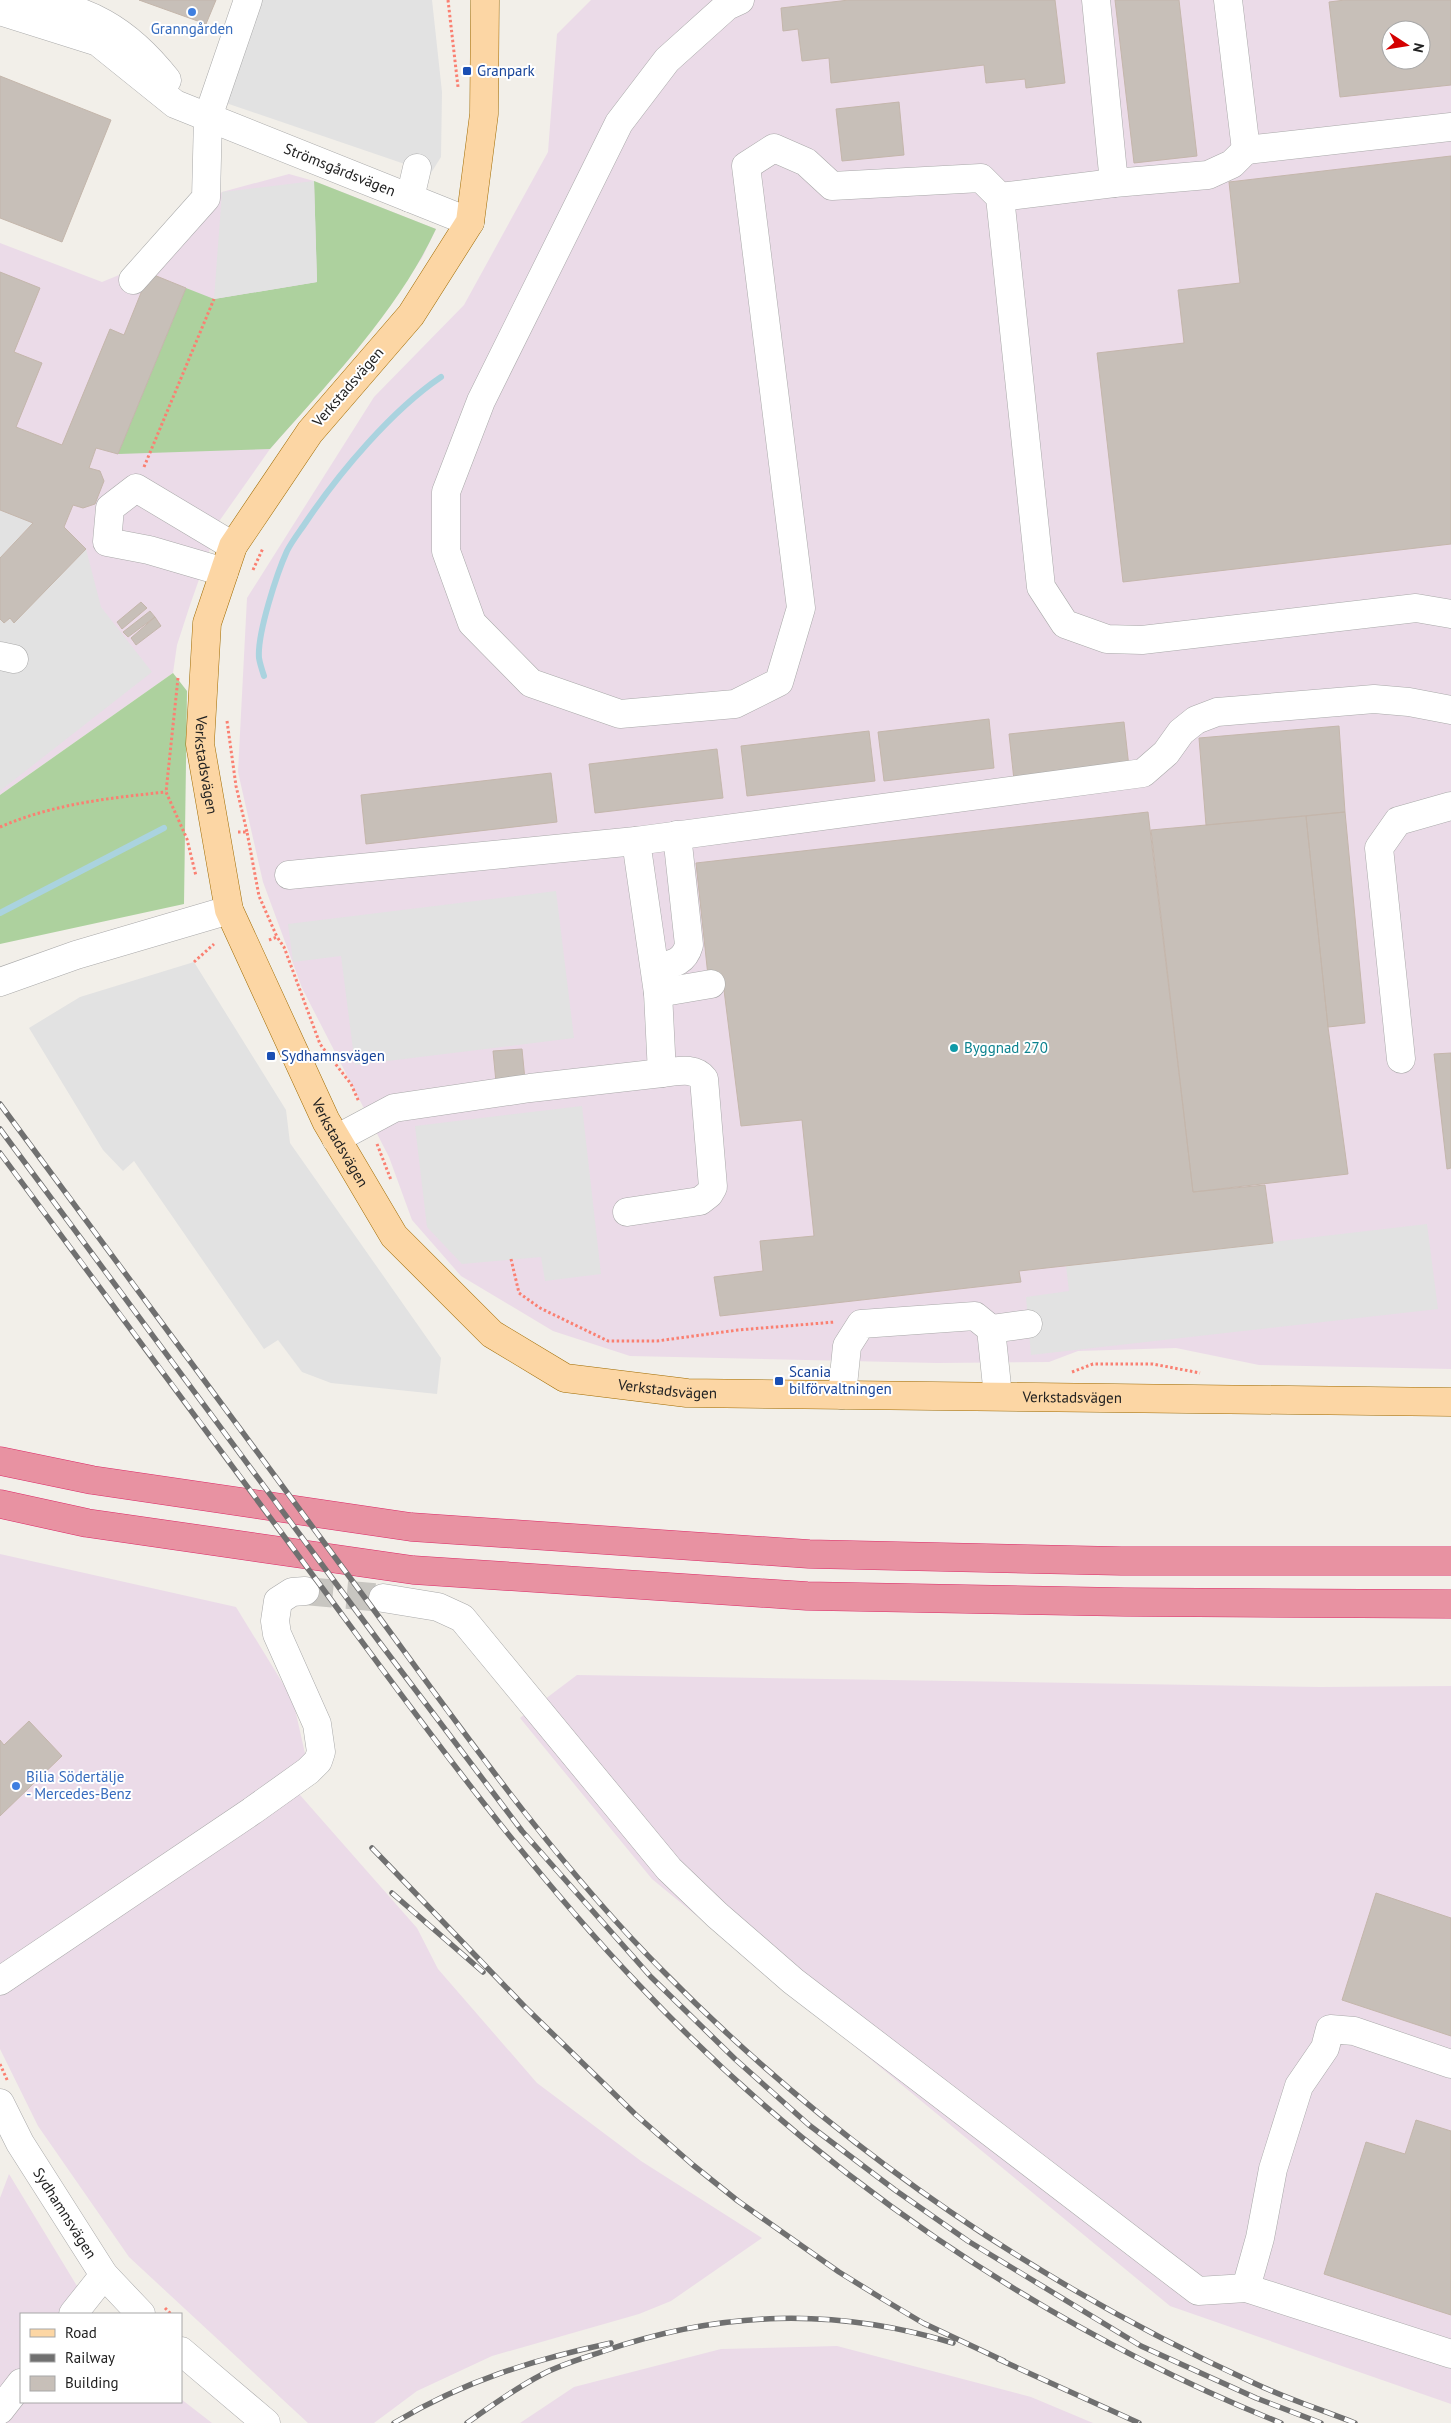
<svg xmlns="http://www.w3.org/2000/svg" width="1451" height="2423" viewBox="0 0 1451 2423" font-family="'PT Sans',sans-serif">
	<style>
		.industrial { fill: #ebdbe8; fill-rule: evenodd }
		.forest { fill: #add19e }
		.parking { fill: #e2e2e2 }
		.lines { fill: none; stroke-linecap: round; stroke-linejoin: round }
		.stream { stroke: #aad3df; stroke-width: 6 }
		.building { fill: #c7bfb8; stroke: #c4b6ab; fill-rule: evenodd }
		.minor-tunnel { stroke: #c8c6c1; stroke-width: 28; stroke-dasharray: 28 14; stroke-linecap: butt }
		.minor-casing { stroke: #a9a9a9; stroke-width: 29 }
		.major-casing { stroke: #a06b00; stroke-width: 29 }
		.highway-casing { stroke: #dc2a67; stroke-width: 29 }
		.path { stroke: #fa8072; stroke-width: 3; stroke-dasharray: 2.5 2.5; stroke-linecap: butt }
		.minor { stroke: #fff; stroke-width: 28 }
		.major { stroke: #fcd6a4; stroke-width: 28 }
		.highway { stroke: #e892a2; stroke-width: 28 }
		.rail-casing { stroke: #707070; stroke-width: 5.5 }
		.rail { stroke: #fff; stroke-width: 4; stroke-dasharray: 11; stroke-linecap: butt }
		.shop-dot { fill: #3f7fe0; stroke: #fff; stroke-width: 2 }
		.transit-dot { fill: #1a4fb4; stroke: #fff; stroke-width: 2 }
		.culture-dot { fill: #0f9aa8; stroke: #fff; stroke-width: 2 }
		.labels { text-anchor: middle; stroke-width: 4; stroke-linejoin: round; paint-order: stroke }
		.shop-label { font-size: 15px; fill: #366cbe; stroke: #fff }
		.transit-label { font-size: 15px; fill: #164399; stroke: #fff; text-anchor: start }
		.street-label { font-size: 15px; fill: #222; stroke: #fff }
		.culture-label { font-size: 15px; fill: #0d838f; stroke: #fff; text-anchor: start }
	</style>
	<rect width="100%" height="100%" fill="#f2efe9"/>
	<path class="industrial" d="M1451 0V1369L1259 1365 1176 1348 1078 1351 1049 1362 937 1363 630 1356 553 1331 461 1276 412 1220 389 1157 302 988 263 882 238 772 247 598 374 397 464 305 548 152 557 34 591 0ZM1391 30H1421V60H1391Z
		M289 174 314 181 436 229 422 258 356 351 270 449 220 520 190 605 177 645 173 673 0 795V243L102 282 119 275 133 280 222 192Z
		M0 1554 236 1607 293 1700 306 1758 300 1795 417 1928 438 1969 537 2083 641 2161 762 2238 671 2301 639 2314 492 2356 417 2391 374 2423H308L129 2257 38 2126 0 2049Z
		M577 1675 1320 1687 1451 1686V2404L1170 2306 652 1879 520 1718Z
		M9 2174 94 2314H21V2402H181V2399L212 2423H0V2198Z
		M837 2346 1031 2397 1093 2423H520L574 2387 721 2349Z"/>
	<path class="forest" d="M314 181 436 229C398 311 330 381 270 449L118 454 186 288 214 299 317 282Z
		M173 673 187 691 184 904 0 944V795Z"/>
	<path class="parking" d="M256 0H432L442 92 441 157 431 173 223 102Z
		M314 181 317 282 214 299 222 192Z
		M0 510 33 523 0 558Z
		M86 549 101 607 152 672 0 791V619L4 623 10 618 14 622Z
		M556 891 574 1038 355 1065 341 956 293 962 288 924Z
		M194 962 286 1110 290 1143 441 1358 437 1394 331 1383 302 1372 278 1340 264 1349 134 1161 123 1171 103 1150 29 1028 80 997Z
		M582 1106 601 1274 545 1281 541 1257 462 1264 427 1227 415 1126Z
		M1427 1224 1438 1309 1031 1355 1026 1297 1069 1291 1066 1266Z"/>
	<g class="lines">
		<path class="stream" d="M264 676C262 670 260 664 259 658 257 634 277 573 287 551 292 541 300 531 306 522 339 473 392 410 441 377
			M0 913 164 828"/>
	</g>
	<path class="building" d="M139 0H216L206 24Z
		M849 0H1055L1065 83 1026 88 1025 79 986 83 984 65 831 83 829 58 802 61 798 29 783 31 781 8Z
		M1115 0H1179L1197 156 1134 163Z
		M1345 0H1451V85L1340 97 1329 2ZM1391 30H1421V60H1391Z
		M0 76 111 120 62 242 0 218Z
		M899 102 904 155 842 161 836 109Z
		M1451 156V544L1123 582 1097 353 1184 343 1178 290 1240 283 1229 182Z
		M0 272 40 288 14 352 42 363 16 427 62 445 110 329 124 335 149 273 186 288 118 454 96 448 89 468 100 471 104 481 95 504 83 508 73 505 64 527 86 549 14 623 10 618 4 623 0 619V558L33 523 0 510Z
		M141 602 147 608 122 629 117 622Z
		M150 611 155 617 128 637 123 632Z
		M155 617 161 626 136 645 131 638Z
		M989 719 994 768 884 781 878 732Z
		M1124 722 1129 767 1014 780 1009 734Z
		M1339 726 1345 812 1206 825 1199 738Z
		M869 731 875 781 747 796 741 746Z
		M717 749 723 798 595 813 589 764Z
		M551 773 557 822 366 844 361 795Z
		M1148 812 1193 1192 1265 1185 1273 1243 1019 1271 1021 1282 720 1316 714 1277 763 1271 760 1241 814 1236 802 1120 741 1126 722 974 708 976 696 863Z
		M1345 812 1365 1023 1328 1027 1306 816Z
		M1306 816 1328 1027 1348 1174 1193 1192 1151 830Z
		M522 1049 525 1080 496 1082 493 1051Z
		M1451 1053V1168L1447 1169 1434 1054Z
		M29 1721 62 1756 0 1816V1740L4 1745Z
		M1376 1893 1451 1918V2036L1342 2000Z
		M1416 2120 1451 2131V2315L1324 2274 1366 2142 1405 2154Z"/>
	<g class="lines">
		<path class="minor-tunnel" d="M305 1591 383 1598"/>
		<g class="minor-casing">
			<g id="minor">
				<path d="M23 0C86 6 127 29 167 80"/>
				<path d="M740 0 727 6 667 60 619 123 481 401 446 492V551L472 623 531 683 620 714 735 704 779 682 801 608 746 166 774 148 806 162 832 186 981 178 1000 197 1041 587 1065 624 1107 639 1142 640 1416 608 1451 614"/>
				<path d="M1096 0 1114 183 1208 175 1232 164 1246 150"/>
				<path d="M1228 0 1246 150 1451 127"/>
				<path id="s1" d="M0 11 98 42 175 104 470 222"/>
				<path d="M1000 197 1114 183"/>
				<path d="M410 198 417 168"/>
				<path d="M133 280 206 198 208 117 248 0"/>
				<path d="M224 572 149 550 107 542 110 508 136 488 233 546"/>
				<path d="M0 656 14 659"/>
				<path d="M289 875 636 841"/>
				<path d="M655 968C672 964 684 963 689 945L677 835"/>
				<path d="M0 982 76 955 229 910"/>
				<path d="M658 993 711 984"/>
				<path d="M1401 1059 1379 848 1398 821 1451 806"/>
				<path d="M336 1139 394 1108 530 1088 662 1073 658 993 636 841 1143 773 1166 753 1181 732 1196 720 1217 712 1374 699 1409 702 1451 710"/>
				<path d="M627 1212 700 1201 709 1194 713 1187 704 1079C694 1066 676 1072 662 1073"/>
				<path d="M991 1329 1028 1324"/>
				<path d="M842 1395 847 1346 861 1324 975 1316 991 1329 998 1396"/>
				<path d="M383 1598 438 1607 462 1618 669 1869 717 1915 793 1981 1198 2291 1246 2288 1451 2354"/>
				<path d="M0 1981 252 1811 308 1771 318 1761 321 1752 317 1724 277 1634 275 1621 278 1601 292 1592 305 1591"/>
				<path id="s2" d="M0 2103 20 2143 104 2275 141 2314"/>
				<path d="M1246 2288 1260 2238 1273 2169 1299 2086 1325 2048 1330 2029 1354 2031 1451 2064"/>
				<path d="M73 2314 104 2275"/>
				<path d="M181 2351 266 2423"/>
				<path d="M0 2410 21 2383"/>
			</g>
		</g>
		<g class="major-casing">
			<g id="major">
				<path id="s3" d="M485 0 484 114 470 222 411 315 310 432 233 546 207 623 200 744 229 910 326 1121 394 1236 492 1334 565 1378 687 1393 1451 1402"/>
			</g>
		</g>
		<g class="highway-casing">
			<path id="highway" d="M0 1461 92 1480 411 1527 809 1554 1121 1561H1451
				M0 1504 87 1523 413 1570 807 1596 1124 1602 1451 1604"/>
		</g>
		<path class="path" d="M448 0 458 87
			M144 467 214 299
			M253 570 263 548
			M178 678 166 792 187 839 196 876
			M227 721 236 786 247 832
			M0 827C53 804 109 798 166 792
			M238 832H247L259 896 277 937
			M269 940 277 937 284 947 320 1044 351 1084 359 1102
			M194 962 214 944
			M377 1144 391 1180
			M511 1259 519 1293 540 1308 608 1341H657L738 1330 835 1322
			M1072 1372 1093 1364H1153L1200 1373
			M0 2064 8 2082
			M165 2308 171 2314"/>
		<use href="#minor" class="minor"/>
		<use href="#major" class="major"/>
		<use href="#highway" class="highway"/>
		<g class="rail-casing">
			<path id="rail" d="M0 1104C123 1270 245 1436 368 1602 460 1727 554 1862 664 1972 834 2145 1035 2283 1256 2384 1288 2399 1322 2410 1355 2423
				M0 1129 380 1643 522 1831 651 1977 735 2059 809 2125 895 2190 968 2241 1141 2346 1256 2398 1321 2423
				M0 1153C110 1301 220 1449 329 1597 427 1730 525 1865 639 1985 815 2172 1043 2328 1281 2423
				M372 1848 525 2007 636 2115 693 2165 738 2201 839 2272 881 2298 923 2323 1004 2361
				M392 1893 483 1972
				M998 2359 1139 2423
				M394 2423C464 2381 532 2360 611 2343
				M467 2423C492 2405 516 2388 543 2374 562 2364 584 2358 604 2351 721 2311 834 2307 953 2343"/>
		</g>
		<use href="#rail" class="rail"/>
	</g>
	<g class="shop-dot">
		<circle cx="192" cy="12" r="5"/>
		<circle cx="16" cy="1786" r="5"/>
	</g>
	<g class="transit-dot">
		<rect x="462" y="66" width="10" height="10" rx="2.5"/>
		<rect x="266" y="1051" width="10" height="10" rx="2.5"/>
		<rect x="774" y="1376" width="10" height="10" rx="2.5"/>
	</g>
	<circle class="culture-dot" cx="954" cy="1048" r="5"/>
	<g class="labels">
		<g class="shop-label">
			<text x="192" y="34">Granngården</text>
			<text x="26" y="1782" text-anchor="start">Bilia Södertälje<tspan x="26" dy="17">- Mercedes-Benz</tspan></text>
		</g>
		<g class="transit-label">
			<text x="477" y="76">Granpark</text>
			<text x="281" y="1061">Sydhamnsvägen</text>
			<text x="789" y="1377">Scania<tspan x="789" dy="17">bilförvaltningen</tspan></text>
		</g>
		<g class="street-label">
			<text dy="5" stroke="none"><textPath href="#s1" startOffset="379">Strömsgårdsvägen</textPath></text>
			<text transform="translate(348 387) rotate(-49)" y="5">Verkstadsvägen</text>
			<text dy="5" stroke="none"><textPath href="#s3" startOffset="849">Verkstadsvägen</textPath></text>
			<text dy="5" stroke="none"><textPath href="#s3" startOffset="1254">Verkstadsvägen</textPath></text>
			<text dy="5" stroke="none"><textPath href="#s3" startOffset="1689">Verkstadsvägen</textPath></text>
			<text dy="5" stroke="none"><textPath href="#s3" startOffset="2094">Verkstadsvägen</textPath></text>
			<text dy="5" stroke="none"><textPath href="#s2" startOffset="128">Sydhamnsvägen</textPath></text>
		</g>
		<g class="culture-label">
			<text x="964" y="1053">Byggnad 270</text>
		</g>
	</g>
	<rect x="20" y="2313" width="162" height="90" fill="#ffffff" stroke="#a7a7a7"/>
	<rect x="30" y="2329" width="25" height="8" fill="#fcd6a4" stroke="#a7a7a7"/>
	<text x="65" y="2338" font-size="15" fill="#222222">Road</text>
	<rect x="30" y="2354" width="25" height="8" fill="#707070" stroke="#a7a7a7"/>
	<text x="65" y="2363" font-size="15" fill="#222222">Railway</text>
	<rect x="30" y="2376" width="25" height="15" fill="#c7bfb8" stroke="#a7a7a7"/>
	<text x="65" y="2388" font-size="15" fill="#222222">Building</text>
	<g transform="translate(1406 45) rotate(102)"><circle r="24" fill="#ffffff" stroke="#a7a7a7"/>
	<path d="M0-4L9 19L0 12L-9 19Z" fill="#d40000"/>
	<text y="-8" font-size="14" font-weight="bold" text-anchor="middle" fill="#222222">N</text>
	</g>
</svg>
